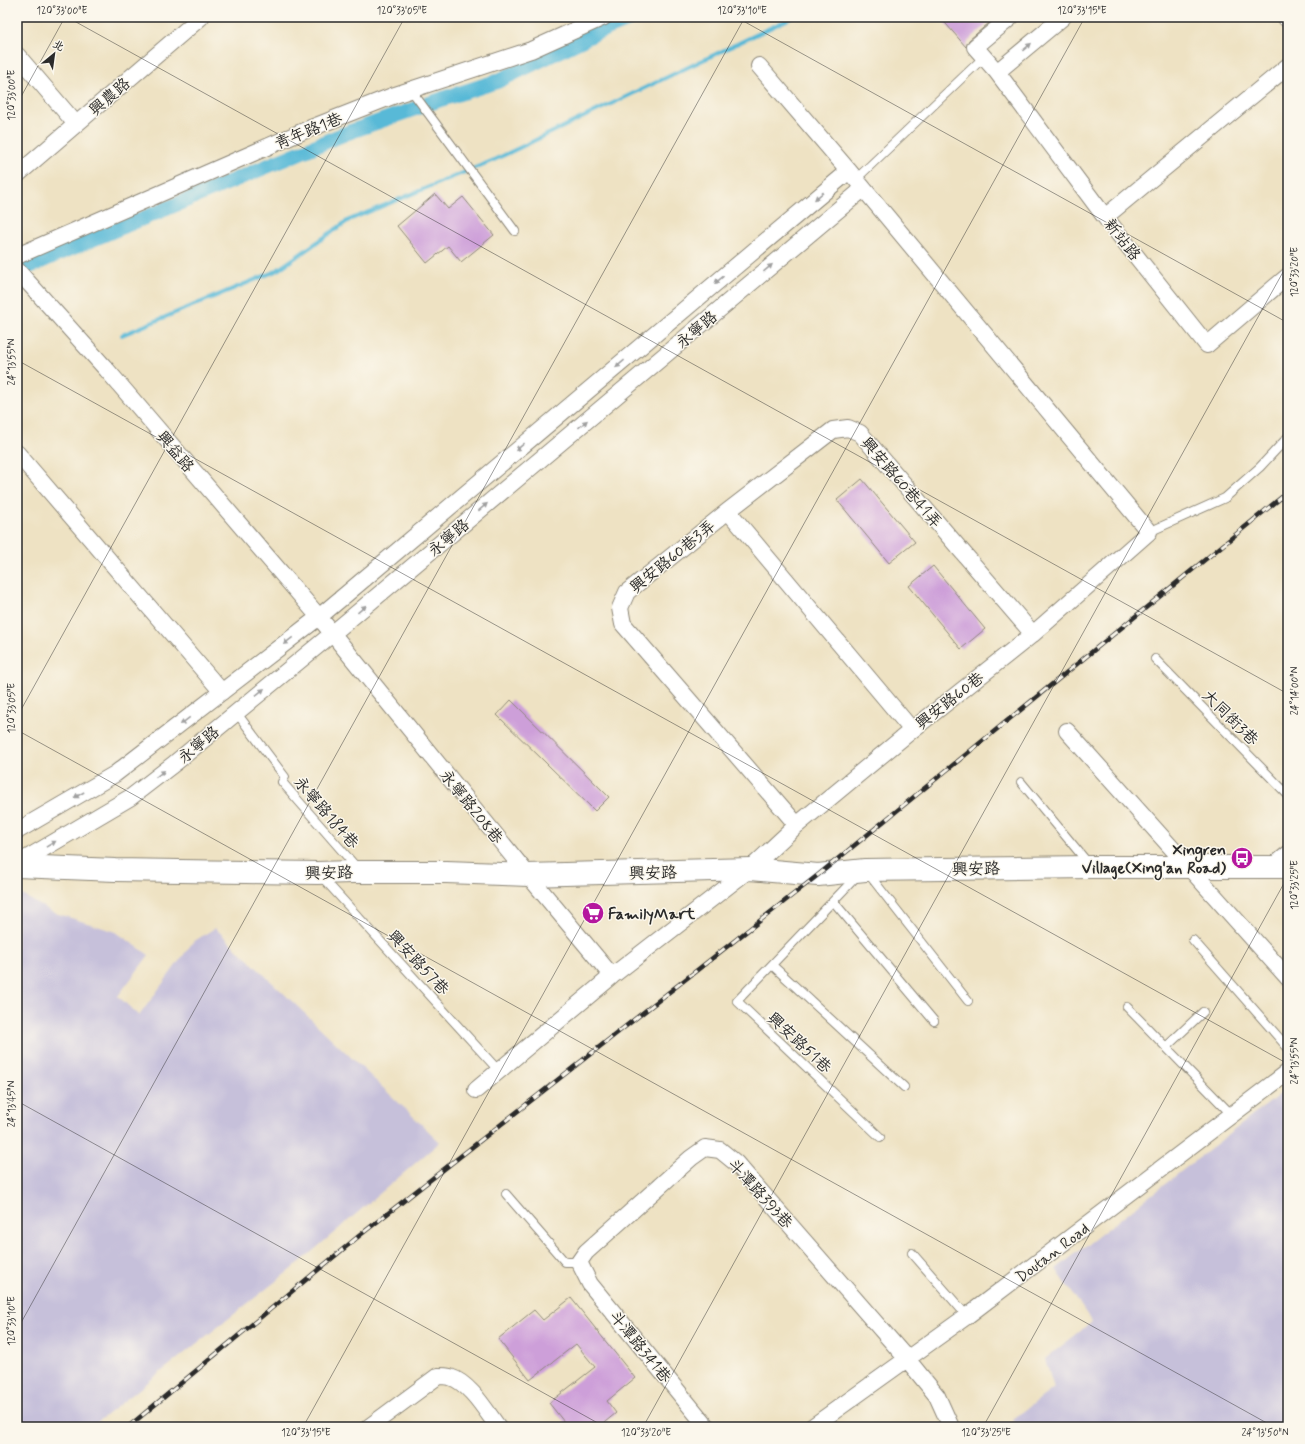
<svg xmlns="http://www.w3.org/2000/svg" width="1305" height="1444" viewBox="0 0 1305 1444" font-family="Mynerve,'LXGW WenKai TC',sans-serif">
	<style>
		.industrial { fill: #c6c0da }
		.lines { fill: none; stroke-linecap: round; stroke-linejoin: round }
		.stream { stroke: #59b9d7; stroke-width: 4 }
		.canal { stroke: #59b9d7; stroke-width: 15 }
		.building { fill: #cd9fd9 }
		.lane-casing { stroke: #8c8677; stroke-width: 10 }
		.street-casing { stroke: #8c8677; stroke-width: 18 }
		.secondary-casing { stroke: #8c8677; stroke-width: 24 }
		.lane { stroke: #fff; stroke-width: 8 }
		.street { stroke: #fff; stroke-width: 16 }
		.secondary { stroke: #fff; stroke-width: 22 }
		.rail-casing { stroke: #2b2b2b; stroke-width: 4.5 }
		.rail { stroke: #fbf7ec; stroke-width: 3; stroke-dasharray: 9; stroke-linecap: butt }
		.oneway { fill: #a0a0a0 }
		.ticks { fill: none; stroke: #2b2b2b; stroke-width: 1; stroke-opacity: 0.45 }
		.labels { text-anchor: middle; stroke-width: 3; stroke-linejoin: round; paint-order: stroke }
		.street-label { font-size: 16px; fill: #2b2b2b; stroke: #fbf7ec }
		.poi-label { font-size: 16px; font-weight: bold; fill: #2b2b2b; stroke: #fbf7ec; text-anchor: end }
		.neatline { fill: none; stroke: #2b2b2b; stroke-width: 1.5 }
		.ticks-label { font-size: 10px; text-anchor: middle; fill: #2b2b2b }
	</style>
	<rect width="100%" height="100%" fill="#fbf7ec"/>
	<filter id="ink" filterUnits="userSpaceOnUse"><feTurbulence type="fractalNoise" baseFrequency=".025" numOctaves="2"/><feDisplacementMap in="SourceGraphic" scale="8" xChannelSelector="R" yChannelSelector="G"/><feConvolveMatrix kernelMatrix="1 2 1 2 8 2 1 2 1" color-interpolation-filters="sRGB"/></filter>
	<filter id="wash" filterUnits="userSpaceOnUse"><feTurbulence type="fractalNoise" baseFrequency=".012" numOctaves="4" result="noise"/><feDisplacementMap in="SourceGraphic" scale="16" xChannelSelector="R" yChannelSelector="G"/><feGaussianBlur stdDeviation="0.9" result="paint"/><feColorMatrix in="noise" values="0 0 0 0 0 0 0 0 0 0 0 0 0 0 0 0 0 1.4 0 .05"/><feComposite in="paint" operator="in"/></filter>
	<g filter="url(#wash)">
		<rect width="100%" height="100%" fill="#eee2c3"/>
		<path class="industrial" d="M17 892 52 912 116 932 149 955 118 996 139 1016 193 942 215 928 440 1142 294 1267 91 1427H17Z
			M1288 1088V1427H1017L1012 1420 1054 1388 1045 1359 1092 1322 1056 1269Z"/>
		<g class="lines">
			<path class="stream" d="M122 335 276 271 349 220 494 160 793 17"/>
			<path class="canal" d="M17 272 58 254 344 134 442 99 498 81 598 32 635 17"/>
		</g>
		<g id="blocks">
			<path class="building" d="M940 17H996L969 40 966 47Z
				M435 194 448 209 463 197 494 235 461 262 448 246 427 263 397 226Z
				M862 479 915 542 889 563 837 500Z
				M933 566 985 629 961 649 909 586Z
				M511 700 609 797 595 811 497 715Z
				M571 1298 635 1378 607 1401 616 1413 599 1427H568L549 1403 595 1367 576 1344 530 1380 498 1339 534 1310 543 1320Z"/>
		</g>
	</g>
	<g filter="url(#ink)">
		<use href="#blocks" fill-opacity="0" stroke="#8c8677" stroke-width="1"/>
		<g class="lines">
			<g class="lane-casing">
				<path id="lane" d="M411 90 515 231
					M855 180 984 57
					M1149 532 1225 498 1260 467 1288 437
					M1155 659 1288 795
					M236 712 285 777 282 782 358 869
					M1021 782 1088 863
					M1272 862 1288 849
					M867 872 968 1001
					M321 876 499 1071
					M857 876 737 1001 880 1137
					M833 901 934 1021
					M1193 940 1288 1048
					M772 965 904 1087
					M1127 1007 1232 1115
					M1166 1047 1203 1012
					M506 1194 565 1262H579
					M912 1253 967 1316"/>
			</g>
			<g class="street-casing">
				<path id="street" d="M1011 17 975 47 997 72 1105 217 1207 345 1288 276
					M1285 17 1288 20
					M17 55 76 124
					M997 72 1063 17
					M17 175 201 17
					M1105 217 1288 66
					M17 256 306 130 395 95 531 50 604 17
					M17 270 107 370 319 617 528 875 612 976
					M17 453 222 692
					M728 511 912 730
					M1067 731 1288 978
					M797 825 623 624 620 608 627 592 728 511 833 430 848 428 860 433 1033 634
					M17 831 115 774 319 617 849 171
					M17 864 131 797 175 763 332 634 863 189
					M476 1090 612 976 750 869 797 825 912 730 1033 634 1149 532 849 171 759 66
					M369 1427 438 1376C442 1376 446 1376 450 1377 470 1383 486 1411 498 1427
					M707 1427 590 1284 579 1262 586 1252 691 1158 705 1148 720 1150 736 1163 907 1359 937 1396 951 1427
					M812 1427 967 1316 1288 1072"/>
			</g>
			<g class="secondary-casing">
				<path id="secondary" d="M17 866 115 870 317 873 352 872H446L528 875 750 869 818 875 865 870 1091 867H1288"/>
			</g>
			<use href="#lane" class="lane"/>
			<use href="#street" class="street"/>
			<use href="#secondary" class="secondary"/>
			<g class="rail-casing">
				<path id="rail" d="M128 1427 359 1236 818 875 1288 492"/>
			</g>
			<use href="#rail" class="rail"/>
		</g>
		<defs><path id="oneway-solid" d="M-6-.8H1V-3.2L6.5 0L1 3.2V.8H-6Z"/></defs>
		<g class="oneway">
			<use href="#oneway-solid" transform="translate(1027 47) rotate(-40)"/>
			<use href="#oneway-solid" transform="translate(819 196) rotate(140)"/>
			<use href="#oneway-solid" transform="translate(768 268) rotate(-40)"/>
			<use href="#oneway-solid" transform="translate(719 280) rotate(140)"/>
			<use href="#oneway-solid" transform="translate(620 364) rotate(140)"/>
			<use href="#oneway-solid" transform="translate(583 424) rotate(-40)"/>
			<use href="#oneway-solid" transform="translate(520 447) rotate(140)"/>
			<use href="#oneway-solid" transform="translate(483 507) rotate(-40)"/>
			<use href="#oneway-solid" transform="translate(362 609) rotate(-40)"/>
			<use href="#oneway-solid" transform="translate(288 641) rotate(142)"/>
			<use href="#oneway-solid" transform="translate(260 692) rotate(-39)"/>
			<use href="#oneway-solid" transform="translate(185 721) rotate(142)"/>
			<use href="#oneway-solid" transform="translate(160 774) rotate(-37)"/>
			<use href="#oneway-solid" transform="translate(79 795) rotate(150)"/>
			<use href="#oneway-solid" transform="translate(51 844) rotate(-31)"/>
		</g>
	</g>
	<path class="ticks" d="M67 17 1288 694M736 17 1288 323M17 104 65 17M17 360 1288 1064M17 717 405 17M17 730 1274 1427M17 1101 605 1427M17 1330 745 17M303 1427 1085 17M643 1427 1288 263M983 1427 1288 876"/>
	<defs>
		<g id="bus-disc" transform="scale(1.15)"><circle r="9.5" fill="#b5179e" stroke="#fbf7ec"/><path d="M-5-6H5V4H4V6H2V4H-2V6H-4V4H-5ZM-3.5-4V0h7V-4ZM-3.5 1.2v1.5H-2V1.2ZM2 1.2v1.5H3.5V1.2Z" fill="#fff"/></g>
		<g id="supermarket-disc" transform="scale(1.15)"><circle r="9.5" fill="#b5179e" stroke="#fbf7ec"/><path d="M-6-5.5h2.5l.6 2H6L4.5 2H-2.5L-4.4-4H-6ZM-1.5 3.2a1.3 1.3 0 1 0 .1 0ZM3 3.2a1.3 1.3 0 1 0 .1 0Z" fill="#fff"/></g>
	</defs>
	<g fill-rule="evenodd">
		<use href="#bus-disc" x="1242" y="858"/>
		<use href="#supermarket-disc" x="593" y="913"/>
	</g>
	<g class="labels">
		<g class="street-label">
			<text transform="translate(109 96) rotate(-41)" y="6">興農路</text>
			<text transform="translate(308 130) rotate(-22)" y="6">青年路1巷</text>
			<text transform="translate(1123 239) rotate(52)" y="6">新站路</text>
			<text transform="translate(696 329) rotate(-40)" y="6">永寧路</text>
			<text transform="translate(176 451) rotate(50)" y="6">興益路</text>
			<text transform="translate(902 482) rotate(49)" y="6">興安路60巷41弄</text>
			<text transform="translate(448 537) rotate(-40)" y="6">永寧路</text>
			<text transform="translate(672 556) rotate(-39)" y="6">興安路60巷3弄</text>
			<text transform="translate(949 700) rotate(-38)" y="6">興安路60巷</text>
			<text transform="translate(1231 717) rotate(45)" y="6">大同街3巷</text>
			<text transform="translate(198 744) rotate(-40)" y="6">永寧路</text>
			<text transform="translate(472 806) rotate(51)" y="6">永寧路208巷</text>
			<text transform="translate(327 812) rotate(49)" y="6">永寧路184巷</text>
			<text transform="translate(976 868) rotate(-1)" y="6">興安路</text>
			<text transform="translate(329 872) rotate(-1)" y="6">興安路</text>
			<text transform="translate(653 872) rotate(-1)" y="6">興安路</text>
			<text transform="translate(419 962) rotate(47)" y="6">興安路57巷</text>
			<text transform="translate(800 1042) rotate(43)" y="6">興安路51巷</text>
			<text transform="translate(761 1193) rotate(48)" y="6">斗潭路393巷</text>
			<text transform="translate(1052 1252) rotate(-37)" y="6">Doutan Road</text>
			<text transform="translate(641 1346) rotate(51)" y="6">斗潭路341巷</text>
		</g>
		<g class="poi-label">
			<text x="1226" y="855">Xingren<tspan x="1226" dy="18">Village(Xing'an Road)</tspan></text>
			<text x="608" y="919" text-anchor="start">FamilyMart</text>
		</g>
	</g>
	<rect width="1305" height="1444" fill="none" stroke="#fbf7ec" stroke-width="44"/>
	<g transform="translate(54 54) rotate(29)" stroke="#fbf7ec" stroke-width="3" paint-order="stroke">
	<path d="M0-3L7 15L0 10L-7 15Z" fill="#2b2b2b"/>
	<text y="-6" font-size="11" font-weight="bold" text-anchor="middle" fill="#2b2b2b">北</text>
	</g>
	<rect x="22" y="22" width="1261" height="1400" class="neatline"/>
	<g class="ticks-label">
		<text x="62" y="14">120°33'00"E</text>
		<text x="402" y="14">120°33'05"E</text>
		<text x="742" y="14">120°33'10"E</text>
		<text x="1082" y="14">120°33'15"E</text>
		<text transform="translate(11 95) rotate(-90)" y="4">120°33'00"E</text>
		<text transform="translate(1294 272) rotate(-90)" y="4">120°33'20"E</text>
		<text transform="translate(11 362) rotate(-90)" y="4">24°13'55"N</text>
		<text transform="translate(1294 691) rotate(-90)" y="4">24°14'00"N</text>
		<text transform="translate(11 708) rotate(-90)" y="4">120°33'05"E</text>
		<text transform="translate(1294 885) rotate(-90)" y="4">120°33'25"E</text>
		<text transform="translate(1294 1061) rotate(-90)" y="4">24°13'55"N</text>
		<text transform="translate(11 1104) rotate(-90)" y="4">24°13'45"N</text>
		<text transform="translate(11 1321) rotate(-90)" y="4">120°33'10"E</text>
		<text x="306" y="1436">120°33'15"E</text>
		<text x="646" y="1436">120°33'20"E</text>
		<text x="986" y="1436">120°33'25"E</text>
		<text x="1265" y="1436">24°13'50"N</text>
	</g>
</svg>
